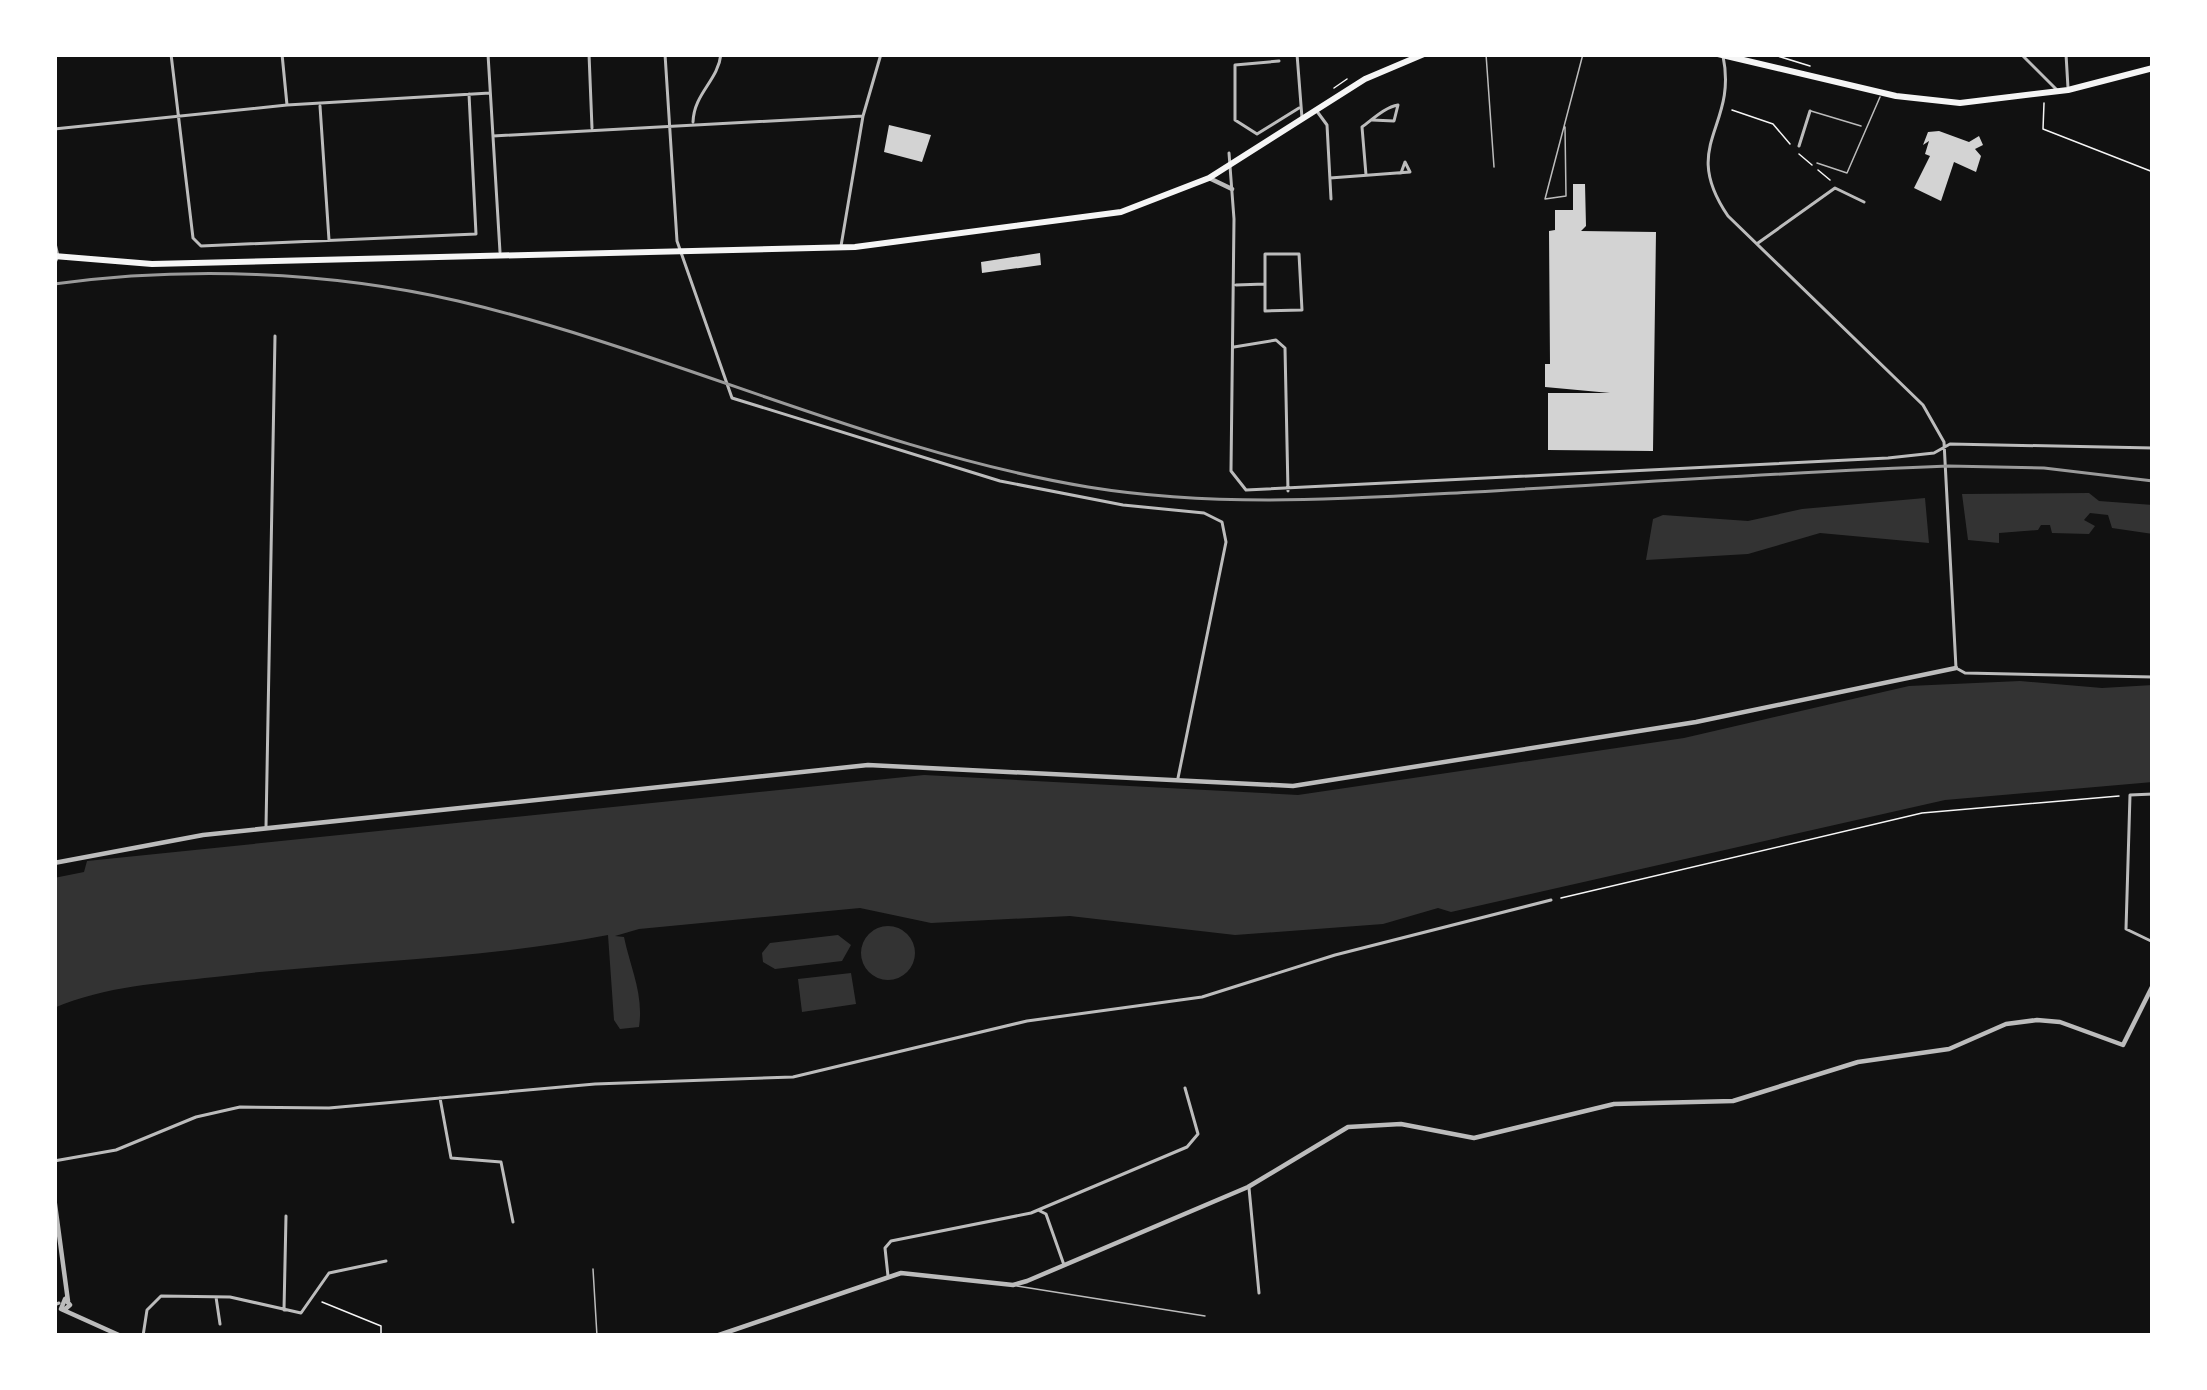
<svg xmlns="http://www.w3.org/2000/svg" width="2207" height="1390" viewBox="0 0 2207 1390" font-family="'DM Sans',sans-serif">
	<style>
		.water { fill: #333 }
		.building { fill: #d3d3d3 }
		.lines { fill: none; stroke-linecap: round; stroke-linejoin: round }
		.path { stroke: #f5f5f5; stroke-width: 1.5 }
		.service { stroke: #bcbcbc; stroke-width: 1.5 }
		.minor { stroke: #bcbcbc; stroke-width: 3 }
		.tertiary { stroke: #bcbcbc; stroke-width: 4.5 }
		.primary { stroke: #f5f5f5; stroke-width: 6 }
		.rail { stroke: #9a9a9a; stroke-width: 3 }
	</style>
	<rect width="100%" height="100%" fill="#111"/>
	<path class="water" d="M2089 493 2099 501 2153 505V534L2112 528 2108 515 2090 513 2084 520 2095 526 2089 534 2052 533 2050 525H2041L2038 530 1999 533V543L1968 540 1962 494Z
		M1925 498 1929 543 1820 533 1748 554 1646 560 1653 519 1663 515 1748 521 1802 509Z
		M2020 681 2102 688 2153 685V782L1945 800 1451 912 1438 908 1383 924 1235 935 1070 916 931 923 860 908 639 929 615 936 624 937C630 967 644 994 639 1027L620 1029 614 1020 608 935C479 960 345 961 215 977 160 983 106 986 54 1008V878L84 872 87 861 924 775 1298 795 1684 738 1909 686Z
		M861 953a27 27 0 1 1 54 0a27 27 0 1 1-54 0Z
		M838 935 851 945 842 961 775 969 763 962 762 953 770 943Z
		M851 973 856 1004 802 1012 798 979Z"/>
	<path class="building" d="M889 125 931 135 922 162 884 152Z
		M1939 131 1969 142 1979 136 1983 145 1975 149 1981 156 1976 172 1954 162 1941 201 1914 188 1930 156 1925 154 1929 141 1923 145 1928 132Z
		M1573 184H1585L1586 226 1581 231 1656 232 1653 451 1548 450V393H1610L1545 387V364H1550L1549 231 1555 230V210H1573Z
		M1040 253 1041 265 982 273 981 262Z"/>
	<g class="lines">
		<path class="path" d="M1771 54 1810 66
			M1334 88 1347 79
			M2044 103 2043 129 2153 172
			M1732 110 1773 124 1790 144
			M1799 154 1812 165
			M1818 170 1830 180
			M1561 898 1922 813 2119 796
			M322 1302 381 1326V1336"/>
		<path class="service" d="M1486 54 1494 167
			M1811 111 1861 126
			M1565 127 1566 196 1545 199 1583 54
			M1817 163 1847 173 1880 97
			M593 1269 597 1336
			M1017 1286 1205 1316"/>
		<path class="minor" d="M171 54 193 238 201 246 476 234 469 94
			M282 54 287 105
			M488 54 500 252
			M589 54 592 128
			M665 54 677 241 732 398 1000 481 1123 505 1204 513 1222 522 1226 542 1178 778
			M1297 54 1302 118
			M2021 54 2057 90
			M2066 54 2068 88
			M1723 56C1738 128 1679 144 1728 216L1923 405 1944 442 1956 668 1965 673 2153 677
			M1279 61 1235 65V120L1257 134 1299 108
			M320 106 329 240
			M1316 110 1327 125 1331 199
			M693 122C694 93 718 81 721 54
			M54 129 287 105 490 93
			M493 136 863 116
			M1799 146 1810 111
			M1229 153 1234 219 1231 471 1246 490 1888 458 1934 453 1950 444 2153 448
			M1366 175 1362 127C1372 120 1385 107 1398 105L1394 121 1372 120
			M1330 178 1410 172 1405 162 1401 173
			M54 239 58 256 54 265
			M1758 243 1835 188 1864 202
			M841 246 863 116 881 54
			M1236 285 1265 284V311L1302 310 1299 254H1265V284
			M1234 347 1276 340 1285 348 1288 491
			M2153 794 2130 795 2126 929 2153 942
			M266 827 275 336
			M440 1098 451 1158 501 1162 513 1222
			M54 1161 116 1150 196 1117 240 1107 329 1108 595 1084 793 1077 1027 1021 1202 997 1335 955 1551 900
			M1249 1188 1259 1293
			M1040 1211 1046 1214 1064 1265
			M888 1276 885 1248 891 1241 1031 1213 1187 1147 1198 1134 1185 1088
			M216 1297 220 1324
			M54 1305 59 1303
			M284 1310 286 1216
			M143 1336 147 1310 161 1296 230 1297 301 1313 329 1273 386 1261"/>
		<path class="tertiary" d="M1209 178 1232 189
			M54 863 203 835 868 765 1293 786 1696 722 1956 668
			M54 1197 68 1301
			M64 1310 70 1305 65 1299 61 1309 121 1336
			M716 1336 901 1273 1013 1285 1027 1281 1248 1187 1348 1127 1401 1124 1474 1138 1614 1104 1733 1101 1858 1062 1949 1049 2006 1024 2037 1020 2060 1022 2123 1045 2153 985"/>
		<path class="primary" d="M1718 54 1896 96 1960 103 2068 90 2153 68
			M54 256 152 264 855 247 1121 212 1209 178 1365 79 1424 54"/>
		<path class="rail" d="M54 284C186 266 328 271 458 301 671 351 872 451 1088 487 1217 508 1345 499 1474 492 1632 483 1790 472 1948 466L2044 468 2153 481"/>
	</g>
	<rect width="2207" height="1390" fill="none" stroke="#ffffff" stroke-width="114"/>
</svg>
